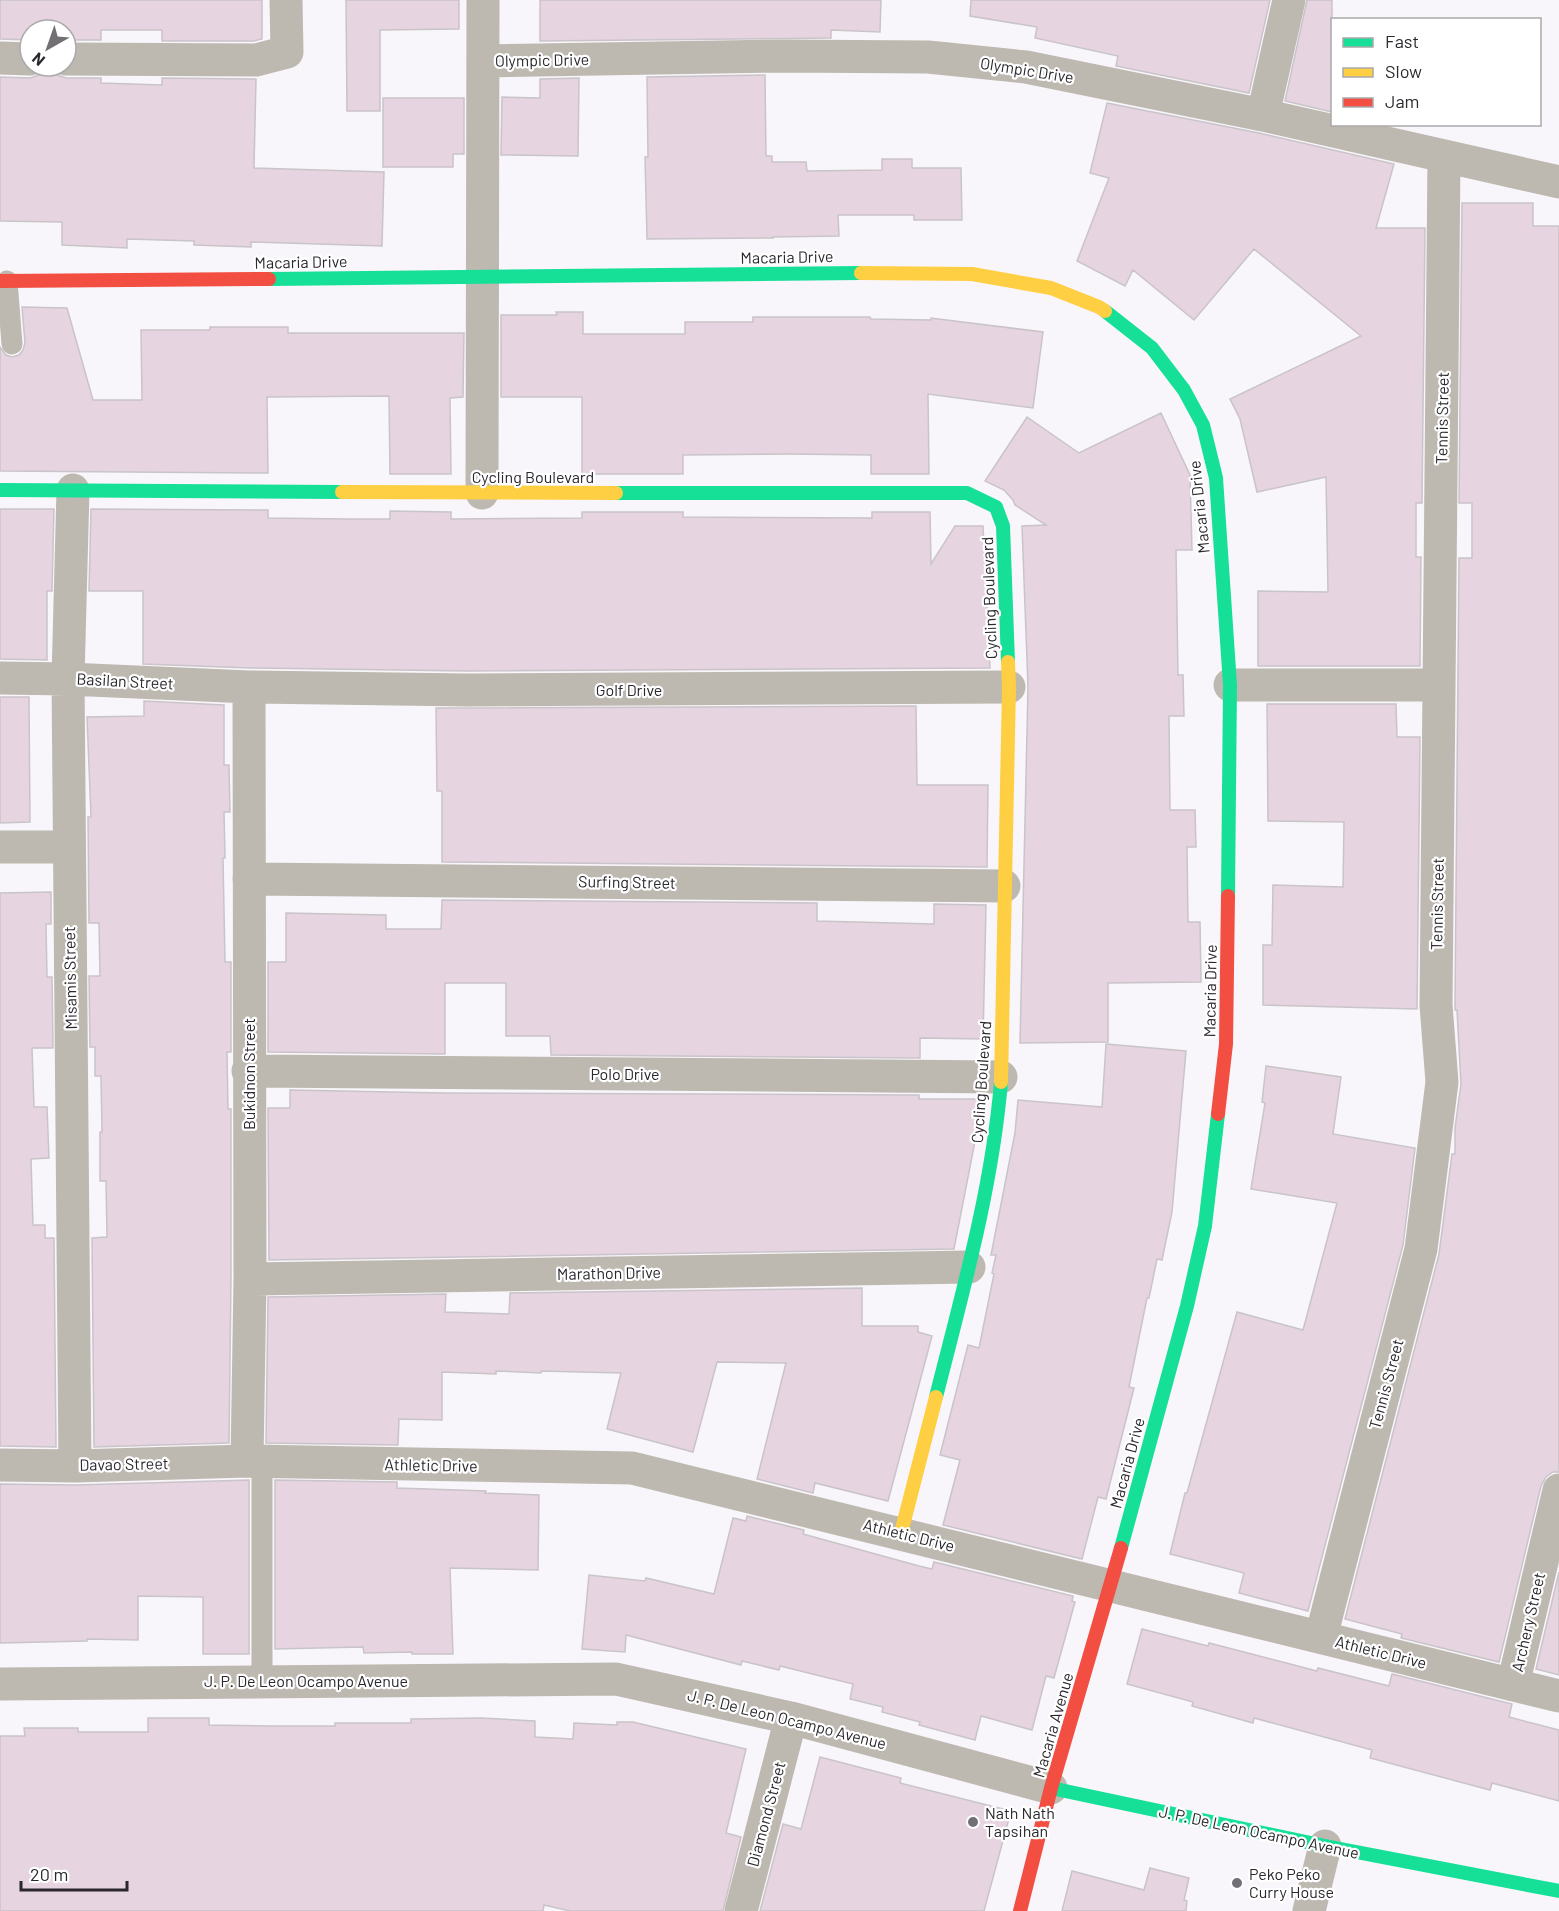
<svg xmlns="http://www.w3.org/2000/svg" width="1559" height="1911" viewBox="0 0 1559 1911" font-family="Barlow,sans-serif">
	<style>
		.building { fill: #e6d4e0; stroke: #c9c4c8; stroke-width: 1.5 }
		.lines { fill: none; stroke-linecap: round; stroke-linejoin: round }
		.lane { stroke: #bdb8b0; stroke-width: 21 }
		.street { stroke: #bdb8b0; stroke-width: 33 }
		.fast { stroke: #16e098; stroke-width: 14 }
		.slow { stroke: #ffcf43; stroke-width: 14 }
		.jam { stroke: #f24e42; stroke-width: 14 }
		.poi-dot { fill: #726f75; stroke: #fff; stroke-width: 2 }
		.labels { text-anchor: middle; stroke-width: 4.5; stroke-linejoin: round; paint-order: stroke }
		.street-label { font-size: 16px; fill: #2a272d; stroke: #fff }
		.poi-label { font-size: 16px; fill: #2a272d; stroke: #fff; text-anchor: start }
	</style>
	<rect width="100%" height="100%" fill="#f9f6fb"/>
	<path class="building" d="M0 0H262V39L254 41H162V30H101V40H66V30H30V40L0 39Z
		M346 0H459V29L380 30V111H347Z
		M540 0H881L880 32 831 30V38L540 41Z
		M971 0H1270L1249 93 1116 66 1118 56 1035 38 1037 27 970 16Z
		M1307 0H1332V112L1285 101Z
		M47 66H49L57 75 66 78H101V83L162 85V78L256 79 254 168 384 172 382 246 251 242V247L194 245V241L127 239V248L62 245V222L0 221V77L30 78 39 75Z
		M765 75 766 156H772V162H806L807 171 882 170V159H912V168H961L962 220H914V215H838L839 236 773 237V238L647 239 645 157H648L647 77Z
		M579 78 578 156 501 155 502 97 540 98V79Z
		M383 98H464V154H453V167H383Z
		M1107 103 1259 133 1394 164 1376 228H1425L1422 503H1416V557H1421L1420 666H1258V591L1328 592 1326 477 1257 492 1240 419 1230 399 1361 336 1254 249 1194 320 1133 270 1125 286 1077 261 1109 178 1090 173Z
		M1462 203H1533V226H1559V1472H1553L1546 1477 1541 1486 1499 1662 1401 1638 1402 1634 1345 1619 1439 1254 1452 1154H1455V1128L1461 1084 1457 1010H1455V1004L1459 558H1472V503H1459Z
		M22 307 67 308 93 400H142L141 330H210V327H288V333H464L463 397 450 398 451 474H390L389 396 267 397 268 473 0 471V347L6 355 12 357 19 355 23 350 25 343Z
		M556 312H583V334H685V322H753V317H870L871 319 931 320V318L1043 332 1033 408 928 394 929 474H871V455L790 454 683 455V474H582V397H501V315H557Z
		M1161 413 1190 475 1192 550H1176L1178 675H1183L1184 716H1169L1170 810H1195L1196 847H1187L1188 922H1200L1201 982 1108 983V1042L1020 1043 1028 687 1022 526 1046 525 1015 505 1013 500 1004 490 985 481 1027 417 1079 453Z
		M0 509H54L52 591H47V660L0 659Z
		M91 509 268 510V518L347 519H390V511L451 512V519L582 518V512H683V517L872 518V512H930L931 564 955 526H983L990 668 467 671 250 668 143 664V591H89Z
		M0 697H29L30 822 0 823Z
		M144 701 224 705V765H229L230 812H224L225 858H223L225 962H231V1052H227L228 1109H231V1279L229 1443 94 1447 92 1238 107 1237 106 1181H100V1132H102L101 1076H95V1047H90L89 976H100L99 923H89L88 817H91L87 717 144 716Z
		M1267 704H1396L1397 737H1420L1417 1009 1263 1005V945H1272L1273 885 1343 887 1344 822 1268 821Z
		M916 706 917 785H988L987 867 442 862V791H437L436 708Z
		M51 892V924H46L47 977H52L53 1048H32L34 1107H47L49 1158 31 1159 33 1225H45V1238H54L56 1447 0 1446V893Z
		M442 900 817 903V921L934 924V904L986 905 983 1039 920 1038V1058L551 1055 550 1036H506V983H445V1054L268 1052V962H286V913L386 915V929H441Z
		M1106 1044 1186 1051 1172 1212 1162 1260 1157 1259 1149 1298H1147L1129 1387 1134 1388 1106 1499 1098 1497 1082 1559 943 1525 960 1460 940 1455 968 1345 979 1348 994 1274 992 1273 996 1255H991L1015 1133 1018 1100 1102 1107Z
		M1266 1066 1341 1077 1333 1134 1415 1148 1403 1245 1308 1611 1239 1593 1244 1573 1170 1554 1185 1493H1187L1237 1312 1303 1330 1337 1203 1251 1189 1265 1103 1262 1102Z
		M290 1090 445 1093 919 1095V1099H981L978 1126 954 1249 269 1260 268 1108H290Z
		M862 1288V1326H918V1332L932 1336 888 1501 815 1483 813 1493 757 1479 786 1363 717 1362 693 1452 607 1429 621 1373 541 1371V1373L496 1371V1374L442 1372V1420L399 1419 398 1445 266 1443 268 1297 446 1294 445 1312 509 1314 510 1293Z
		M249 1480V1654H203V1597L138 1596V1640L87 1639V1641L0 1643V1484L76 1485Z
		M275 1480 397 1482V1488L486 1491 485 1493 539 1495 538 1570 450 1568 453 1654H412V1652L364 1653 363 1647 275 1649Z
		M747 1516 804 1530 803 1534 919 1566 932 1569 934 1562 1073 1596 1072 1601 1075 1602 1054 1678 1046 1676 1032 1730 981 1716 975 1740 919 1725 920 1722 882 1712 883 1707 850 1699 853 1684 780 1666 779 1670 742 1661 741 1665 626 1635 625 1652 582 1649 589 1575 645 1581 646 1578 714 1594 733 1518 746 1521Z
		M1559 1572V1675L1536 1669Z
		M1142 1629 1208 1646 1209 1643 1317 1671 1318 1668 1389 1686 1392 1674 1512 1704 1509 1717 1559 1730V1801L1492 1783 1490 1790 1370 1758 1372 1750 1254 1718 1253 1723 1192 1706 1193 1702 1127 1684Z
		M148 1718H209V1725L269 1726H335V1723H411V1719L481 1718 535 1721V1737L573 1739 574 1723 617 1725V1722H633L746 1749 726 1833 741 1837 723 1911H570L544 1905 543 1911H0V1736H25L24 1728H78V1732H148Z
		M820 1757 901 1778 900 1783 1011 1811 984 1911H760L783 1824 801 1829Z
		M1150 1868 1189 1878 1184 1900 1187 1901 1186 1911H1062L1072 1871 1144 1890Z"/>
	<g class="lines">
		<path class="lane" d="M7 281 12 344
			M262 1462V1681"/>
		<path class="street" d="M0 58 30 59
			M66 59 256 60 287 52 286 0
			M483 61 783 56 928 57 1026 67 1263 115 1559 182
			M1263 115 1289 0
			M73 490 68 679 75 1466
			M482 493 483 0
			M0 678 68 679 249 687 467 690 1009 687
			M1230 685H1439
			M0 847H68
			M249 879 1004 886
			M248 1071 1001 1077
			M250 1279 969 1267
			M247 1461 250 1279 249 687
			M0 1465 75 1466 247 1461 632 1468 1559 1696
			M1321 1637 1421 1249 1442 1082 1436 1005 1444 157
			M0 1684 616 1679 791 1718 1051 1788
			M1513 1685 1559 1490
			M741 1911 791 1718
			M1309 1911 1325 1846"/>
		<path class="fast" d="M269 279 861 273
			M1105 311 1152 348 1184 390 1203 425 1216 478 1230 685 1228 896
			M0 490 342 492
			M616 493H967L996 507 1003 526 1008 662
			M936 1397C962 1294 992 1189 1001 1082
			M1121 1548 1187 1306 1205 1226 1218 1114
			M1051 1788 1325 1846 1559 1891"/>
		<path class="slow" d="M861 273 972 274 1051 288 1099 307 1105 311
			M342 492 616 493
			M1001 1082 1009 687 1008 662
			M901 1533 936 1397"/>
		<path class="jam" d="M0 281 269 279
			M1218 1114 1226 1044 1228 896
			M1020 1911 1051 1788 1121 1548"/>
	</g>
	<g class="poi-dot">
		<circle cx="973" cy="1822" r="6"/>
		<circle cx="1237" cy="1883" r="6"/>
	</g>
	<g class="labels">
		<g class="street-label">
			<text transform="translate(542 60) rotate(-1)" y="6">Olympic Drive</text>
			<text transform="translate(1027 70) rotate(9)" y="6">Olympic Drive</text>
			<text transform="translate(787 257) rotate(-1)" y="6">Macaria Drive</text>
			<text transform="translate(301 262) rotate(-1)" y="6">Macaria Drive</text>
			<text transform="translate(1442 418) rotate(-89)" y="6">Tennis Street</text>
			<text x="533" y="483">Cycling Boulevard</text>
			<text transform="translate(1199 507) rotate(-96)" y="6">Macaria Drive</text>
			<text transform="translate(989 598) rotate(-92)" y="6">Cycling Boulevard</text>
			<text transform="translate(125 681) rotate(3)" y="6">Basilan Street</text>
			<text x="629" y="696">Golf Drive</text>
			<text transform="translate(627 882) rotate(1)" y="6">Surfing Street</text>
			<text transform="translate(1437 904) rotate(-89)" y="6">Tennis Street</text>
			<text transform="translate(70 978) rotate(-91)" y="6">Misamis Street</text>
			<text transform="translate(1210 991) rotate(-89)" y="6">Macaria Drive</text>
			<text transform="translate(249 1074) rotate(-90)" y="6">Bukidnon Street</text>
			<text x="625" y="1080">Polo Drive</text>
			<text transform="translate(981 1082) rotate(-86)" y="6">Cycling Boulevard</text>
			<text transform="translate(609 1273) rotate(-1)" y="6">Marathon Drive</text>
			<text transform="translate(1386 1384) rotate(-75)" y="6">Tennis Street</text>
			<text transform="translate(1127 1463) rotate(-75)" y="6">Macaria Drive</text>
			<text transform="translate(124 1464) rotate(-1)" y="6">Davao Street</text>
			<text transform="translate(431 1465) rotate(1)" y="6">Athletic Drive</text>
			<text transform="translate(909 1535) rotate(14)" y="6">Athletic Drive</text>
			<text transform="translate(1528 1622) rotate(-77)" y="6">Archery Street</text>
			<text transform="translate(1381 1652) rotate(14)" y="6">Athletic Drive</text>
			<text x="306" y="1687">J. P. De Leon Ocampo Avenue</text>
			<text transform="translate(787 1719) rotate(14)" y="6">J. P. De Leon Ocampo Avenue</text>
			<text transform="translate(1053 1725) rotate(-74)" y="6">Macaria Avenue</text>
			<text transform="translate(766 1814) rotate(-75)" y="6">Diamond Street</text>
			<text transform="translate(1259 1832) rotate(12)" y="6">J. P. De Leon Ocampo Avenue</text>
		</g>
		<g class="poi-label">
			<text x="985" y="1819">Nath Nath<tspan x="985" dy="18">Tapsihan</tspan></text>
			<text x="1249" y="1880">Peko Peko<tspan x="1249" dy="18">Curry House</tspan></text>
		</g>
	</g>
	<rect x="1331" y="18" width="210" height="108" fill="#ffffff" stroke="#aaa9ab" stroke-width="1.5"/>
	<rect x="1343" y="38" width="30" height="9" fill="#16e098" stroke="#aaa9ab" stroke-width="1.5"/>
	<text x="1385" y="48" font-size="18" fill="#2a272d">Fast</text>
	<rect x="1343" y="68" width="30" height="9" fill="#ffcf43" stroke="#aaa9ab" stroke-width="1.5"/>
	<text x="1385" y="78" font-size="18" fill="#2a272d">Slow</text>
	<rect x="1343" y="98" width="30" height="9" fill="#f24e42" stroke="#aaa9ab" stroke-width="1.5"/>
	<text x="1385" y="108" font-size="18" fill="#2a272d">Jam</text>
	<g transform="translate(48 48) rotate(220)"><circle r="28" fill="#ffffff" stroke="#aaa9ab" stroke-width="1.5"/>
	<path d="M0-4.5L10 22L0 15L-10 22Z" fill="#726f75"/>
	<text y="-9" font-size="16" font-weight="bold" text-anchor="middle" fill="#2a272d">N</text>
	</g>
	<path d="M21 1881v9h106v-9" fill="none" stroke="#2a272d" stroke-width="3"/>
	<text x="30" y="1881" font-size="18" fill="#2a272d" stroke="#ffffff" stroke-width="4.5" paint-order="stroke">20 m</text>
</svg>
